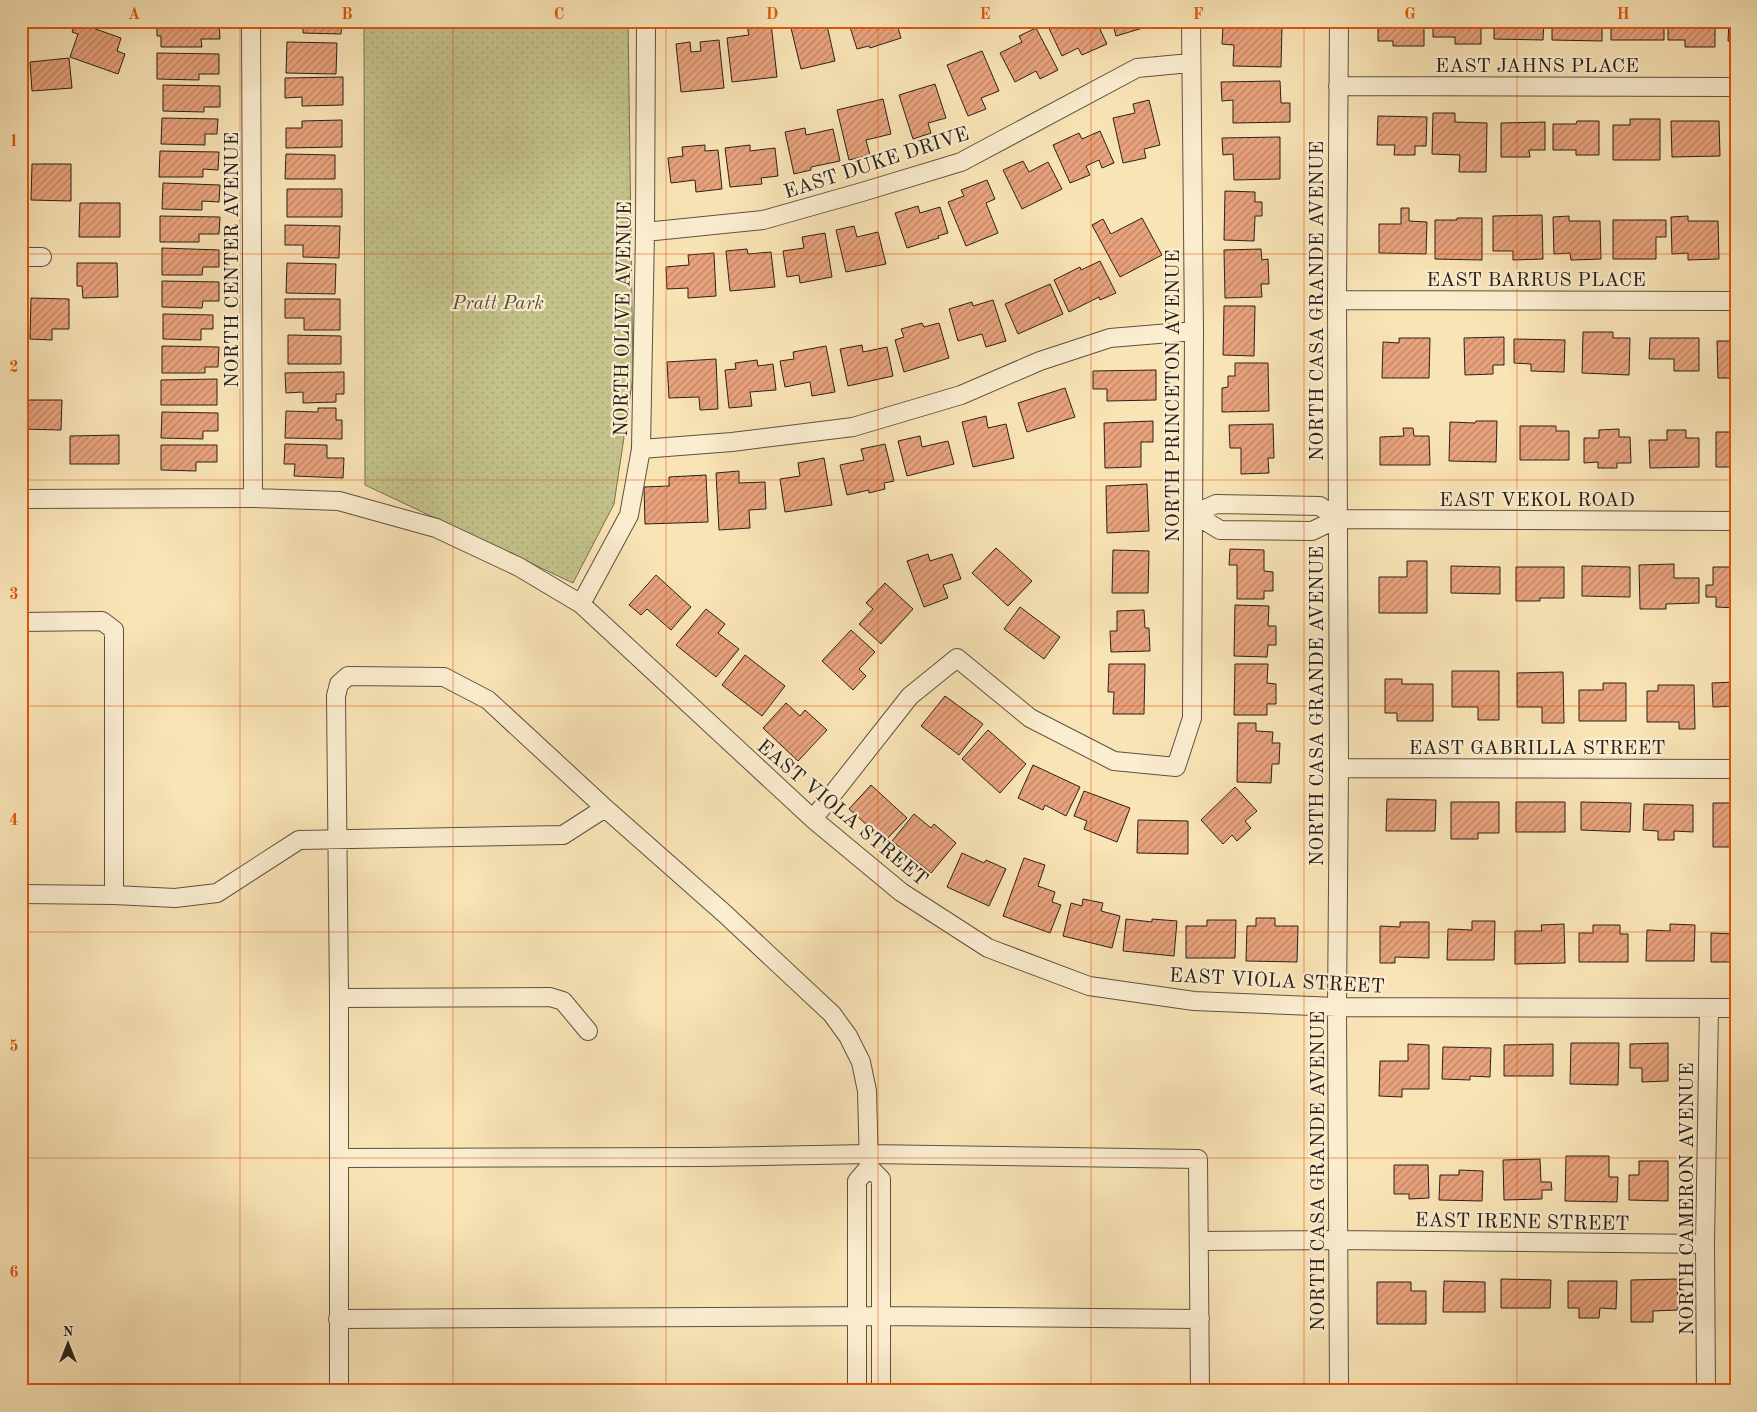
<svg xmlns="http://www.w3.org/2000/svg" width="1757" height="1412" viewBox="0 0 1757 1412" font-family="'Old Standard TT',serif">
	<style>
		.park { fill: url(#park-dots); stroke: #777152 }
		.building { fill: url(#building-hatch); stroke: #2b2019 }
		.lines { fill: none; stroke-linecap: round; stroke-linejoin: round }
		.street-casing { stroke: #5e5140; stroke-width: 20 }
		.street { stroke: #fbedd0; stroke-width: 18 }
		.grid { fill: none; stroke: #df560d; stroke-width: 1; stroke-opacity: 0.55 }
		.labels { text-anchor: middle; stroke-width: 4.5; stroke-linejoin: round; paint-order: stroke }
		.street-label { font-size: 20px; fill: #2b2019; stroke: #fbedd0 }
		.park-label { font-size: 20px; font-style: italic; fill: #59513b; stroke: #fbedd0 }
		.neatline { fill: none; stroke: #df560d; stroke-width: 2 }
		.grid-label { font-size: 16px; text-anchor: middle; font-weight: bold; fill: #df560d }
	</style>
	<defs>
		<pattern id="park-dots" width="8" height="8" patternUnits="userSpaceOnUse" patternTransform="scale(1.25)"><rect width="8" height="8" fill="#c3c28a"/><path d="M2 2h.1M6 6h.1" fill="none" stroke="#a8a676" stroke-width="1.8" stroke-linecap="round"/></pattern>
		<pattern id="building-hatch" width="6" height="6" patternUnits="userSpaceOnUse" patternTransform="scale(1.25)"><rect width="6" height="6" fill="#e9a37d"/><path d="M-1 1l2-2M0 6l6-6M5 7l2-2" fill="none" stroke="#bd8466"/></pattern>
	</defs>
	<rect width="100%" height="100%" fill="#f9e4b6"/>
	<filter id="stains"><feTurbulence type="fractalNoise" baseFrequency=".004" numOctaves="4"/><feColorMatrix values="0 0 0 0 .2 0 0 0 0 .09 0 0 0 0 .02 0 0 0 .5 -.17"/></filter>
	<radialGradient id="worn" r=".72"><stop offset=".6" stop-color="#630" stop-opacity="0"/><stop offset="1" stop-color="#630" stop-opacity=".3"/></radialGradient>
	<path class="park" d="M364 21H628L633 377 614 504 573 583 365 485Z"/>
	<path class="building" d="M157 21H219L220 39H201L202 47H161V36H157Z
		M285 21H342L341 34 303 33V26L285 25Z
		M803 21H826L835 61 801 69 790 24Z
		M848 21H896L901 38 870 48 869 46 857 49Z
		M907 21H922L909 27Z
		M1096 21 1107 44 1082 55 1078 48 1062 56 1046 22Z
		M1112 21H1163V22L1116 36Z
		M1378 21H1424V46H1393V41H1378Z
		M1433 21H1481V44H1455V37H1433Z
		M1494 21H1544L1543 40 1494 39Z
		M1552 21H1602V41L1552 40Z
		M1611 21H1664V40H1611Z
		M1668 21H1715V47H1685V40H1668Z
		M1729 21H1736V41H1728Z
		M76 22 121 38 117 51 125 54 118 74 70 57 78 34 72 32Z
		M771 23 777 77 732 82 727 38 749 35 747 26Z
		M1223 27H1282L1281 67 1233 66 1234 45 1222 44Z
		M1036 28 1058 70 1040 79 1036 71 1015 82 1000 53 1022 42 1019 36Z
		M719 40 724 88 681 92 676 44 690 42 691 52 701 51 700 42Z
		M287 42 337 43 336 74 286 73Z
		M982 51 999 91 981 98 986 109 968 116 947 65Z
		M157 53 219 54V74H199V80L157 79Z
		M69 58 72 88 32 91 30 62Z
		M343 77V105L302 106V97L285 98V78Z
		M1280 81 1281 103H1290V122L1233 123V100L1222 101 1221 82Z
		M935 84 946 118 928 123 931 133 913 139 899 95Z
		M163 85 220 86V107H204V112L163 111Z
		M883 99 891 134 866 140 870 155 849 160 837 110Z
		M1149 100 1160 145 1144 149 1146 158 1123 163 1113 118 1135 113 1133 104Z
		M1433 113H1455V122L1487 123 1486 172H1459L1460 155 1432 154Z
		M1734 115H1736V156L1734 155Z
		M1378 116 1427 117 1426 146H1415V155H1394L1395 145H1377Z
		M162 118 218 119 217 134H205V145L161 144Z
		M1630 119H1660V160H1613V125H1630Z
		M342 120V147L286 148V128H302V121Z
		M1577 121H1599V155H1576V150H1553V124H1576Z
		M1671 121H1719L1720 156 1672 157Z
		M1545 122V150H1529L1530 157H1501V123Z
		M805 128 806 135 833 129 840 161 811 167V170L794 174 785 132Z
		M1100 131 1114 163 1102 168 1099 160 1086 166 1090 175 1070 183 1053 145 1079 133 1082 139Z
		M1280 137V179L1234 180 1233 154 1223 155 1222 138Z
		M705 145V151L718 150 722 189 696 192 695 180 671 183 668 158 683 156 682 147Z
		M750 145V151L775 148 778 176 761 178 762 184 730 187 725 148Z
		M160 151 219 152 218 170 203 169V177H159Z
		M286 154 335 155V179H285Z
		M1023 161 1029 172 1048 162 1062 189 1022 209 1003 170Z
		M32 164H71V201L31 200Z
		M987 180 995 199 986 203 998 233 966 246 948 202 964 196 961 190Z
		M163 183 220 185 219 202 202 201V210L162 209Z
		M287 189H342V217H287Z
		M1225 191 1255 192V202H1262V216H1255L1254 241 1224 240Z
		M80 203H120V237H79Z
		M918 206 920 213 940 207 948 233 938 236 939 238 907 248 895 213Z
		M1401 208H1409V221L1427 222 1426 254 1379 253V224H1401Z
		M1542 215 1543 259 1513 260V251H1493V216Z
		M160 216 220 217 219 234H199V242H160Z
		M1569 216V221H1600L1601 259 1571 260 1570 253 1554 254 1553 217Z
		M1688 216V221H1718L1719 259 1688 260V253L1672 254 1671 217Z
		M1142 218 1162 255 1120 277 1092 225 1103 219 1111 234Z
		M1457 218H1482V260L1435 259V220H1457Z
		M1730 218H1736V258H1731Z
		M1613 220H1666V237H1656V259H1613Z
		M285 225 340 226 339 258 303 257V245H285Z
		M854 226 857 237 878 232 886 264 846 272 836 230Z
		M825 233 832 277 800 283 799 275 787 277 783 251 804 248 802 237Z
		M162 248 219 250V267H203L202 275H162Z
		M747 249 748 254 771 252 775 287 730 291 726 251Z
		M1261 249 1262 260 1268 259 1269 284H1261L1262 297 1225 298 1224 250Z
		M714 253 716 296 688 298V288L667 289 666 267 689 265 688 255Z
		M1100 261 1116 293 1100 300 1099 297 1069 312 1054 280 1080 267 1081 270Z
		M77 263H117L118 297 83 298 82 286H77Z
		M287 263 336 264 335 294 286 293Z
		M162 281 219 282V301H203L202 308 162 307Z
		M1050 284 1063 314 1018 334 1005 304Z
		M31 298 69 299V329H52V340L30 339Z
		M285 299H340V330H304V318H285Z
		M993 300 1006 341 986 347 982 334 958 341 949 309 972 302 973 306Z
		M1224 306H1255L1254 356 1223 355Z
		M163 314 213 315V329H201V340L163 339Z
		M922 323 924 327 939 323 949 358 904 372 895 340 904 337 901 329Z
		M1583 332H1613V338H1630L1629 375 1582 373Z
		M288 335 341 336V364H288Z
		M1504 337V365H1493V374L1465 375 1464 338Z
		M1399 338H1430L1429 378H1382L1383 342 1399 343Z
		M1650 338H1699V371H1674V359H1649Z
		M1514 339 1565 340 1564 372 1531 371V364L1514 363Z
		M1717 341H1736V378H1718Z
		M862 345 863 352 887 347 893 376 848 386 840 349Z
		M162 346 219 347 218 367H205V373H162Z
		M826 346 835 392 812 396 810 382 785 387 780 361 794 359 793 352Z
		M716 359 718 409 700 410 699 397 669 398 667 362Z
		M757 360 758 366 773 364 776 390 750 392 752 406 729 408 725 370 736 369 735 363Z
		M1235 363H1268L1269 411 1222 412V388L1228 387V376H1235Z
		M1156 370V400L1107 401V389H1093V371Z
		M344 372V394H336V402L303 403V392L286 393 285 373Z
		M217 379V405H161V380Z
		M1065 388 1075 417 1027 432 1018 403Z
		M21 400H62L61 430 21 429Z
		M318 408H336V420H342V439L285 438 286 411 318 412Z
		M162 412 218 413V431H203V439L161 438Z
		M986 416 988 428 1006 424 1014 458 973 467 962 422Z
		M1153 421V442H1141V467L1105 468 1104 423Z
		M1476 421H1497L1496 462 1449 461 1450 422 1475 423Z
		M1273 424 1274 458H1268L1269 473 1241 474V448H1230L1229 425Z
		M1520 426H1556V431H1569V460H1520Z
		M1403 428H1413L1414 436H1429L1430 465H1380V437L1404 436Z
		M1619 429V437H1630L1631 463H1617V468H1598V462L1584 463V438H1599V430Z
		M1667 430H1686V438H1699V467L1650 468 1649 440H1667Z
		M1716 432H1736V467H1716Z
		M119 435V464H70V436Z
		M920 436 922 447 948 441 954 464 907 476 898 441Z
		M285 444 327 445V458H344L343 478 294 476 295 464H284Z
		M885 444 894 481 884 483 885 489 869 493V490L847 495 840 465 864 460 861 449Z
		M161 445H217V462H196V471L161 470Z
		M824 458 832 505 785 512 780 479 800 476 798 463Z
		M739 471V483L765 482 766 509 749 510 750 528 719 530 716 473Z
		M706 475 708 522 645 524 644 487 669 486V477Z
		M1147 484 1149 531 1107 533 1106 486Z
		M996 548 1032 581 1008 606 972 573Z
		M1230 549 1264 550V571L1273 572V591H1264V599H1237V565H1229Z
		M1113 550 1149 551 1148 593H1112Z
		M928 554 930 561 952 554 961 579 943 585 948 598 924 607 907 561Z
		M1407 561H1427V613H1379V577H1407Z
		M1674 564V578H1699V603L1666 604V609H1640L1639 565Z
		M1451 566 1500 567V594L1451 593Z
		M1582 566 1630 567V597L1582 596Z
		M1516 567H1564V598H1540V601H1516Z
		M1713 567H1736V608L1716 607V597H1706V585H1713Z
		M656 575 691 607 671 630 647 609 641 615 629 605Z
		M885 583 913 609 881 644 859 624 873 609 866 603Z
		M1235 605 1269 606 1268 626H1276V645H1268L1267 657 1234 656Z
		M1020 607 1060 637 1044 659 1004 629Z
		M706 609 725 624 718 633 739 649 716 677 676 645Z
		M1144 610 1145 628H1149L1150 651 1111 652 1110 631H1117V611Z
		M851 630 875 652 859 669 866 676 853 690 822 661Z
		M745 655 785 686 762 716 722 685Z
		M1109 664H1145L1144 714H1113L1114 692H1108Z
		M1235 664H1268L1267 683 1276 684V704H1267V715H1234Z
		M1452 671H1499V720H1478V707H1452Z
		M1563 672 1564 723H1542V707H1517V673Z
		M1385 679H1402V684H1433V721H1397V713H1385Z
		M1736 682V706L1713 707 1712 683Z
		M1603 683H1626V721H1579V690H1603Z
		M1658 685H1694L1695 729H1679V722H1647V691H1658Z
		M945 696 983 724 959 755 921 726Z
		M786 703 800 716 805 710 827 730 798 761 763 728Z
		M1238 723H1256V731L1273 732 1272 743H1280L1279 764H1272L1271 783 1237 782Z
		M988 730 1026 764 1000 793 962 759Z
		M1033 765 1080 787 1066 816 1045 805 1043 810 1018 798Z
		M871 785 907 818 885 841 849 809Z
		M1235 787 1257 811 1245 821 1251 828 1237 841 1232 835 1223 844 1201 820Z
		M1084 791 1130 808 1117 842 1084 829 1087 821 1074 816Z
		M1387 799 1436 800 1435 831H1386Z
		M1451 802H1499V833H1478V839H1451Z
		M1516 802H1565V832H1516Z
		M1581 802 1631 803 1630 832 1581 830Z
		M1713 803H1736V847H1713Z
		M1644 804 1693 805V832L1674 831V840H1658V831L1643 830Z
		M914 814 931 828 934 824 956 843 931 873 892 841Z
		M1138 820 1188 821V854L1137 853Z
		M962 853 984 863 986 860 1006 869 989 906 947 887Z
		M1024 858 1045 865 1038 886 1055 892 1052 902 1061 905 1050 933 1003 916Z
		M1083 899 1103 903 1101 911 1120 916 1112 948 1063 936 1071 903 1082 906Z
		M1256 918H1275V926H1298L1297 962 1246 961 1247 926H1256Z
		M1126 919 1152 922V919L1177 921 1174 956 1123 951Z
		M1207 920H1236L1235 958H1186V926H1207Z
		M1472 921H1495L1494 960H1447L1448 929 1472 930Z
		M1400 922H1429V958L1395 957V963H1380V926L1400 927Z
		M1564 924 1565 963 1515 964V931H1542L1541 925Z
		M1670 924 1695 925 1694 961H1646L1647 930 1670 931Z
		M1593 925H1620V934H1628V962H1579V933H1593Z
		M1711 933 1736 934V962H1711Z
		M1571 1043H1619L1618 1085 1570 1084Z
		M1668 1043V1081L1642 1082V1068H1630V1044Z
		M1408 1044 1429 1045V1089H1402V1097L1379 1096 1380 1061H1408Z
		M1553 1044V1076H1504V1045Z
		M1443 1047 1491 1048 1490 1077 1470 1076V1080L1442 1079Z
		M1566 1156H1609V1177H1618L1617 1202 1565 1201Z
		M1540 1159 1541 1182H1551L1552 1190H1542V1199L1504 1200 1503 1160Z
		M1639 1161H1668V1201L1629 1200V1175H1639Z
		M1394 1165H1428L1429 1198 1409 1199V1194H1394Z
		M1459 1170 1483 1171 1482 1201 1439 1200 1440 1175H1459Z
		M1501 1279 1551 1280 1550 1308H1501Z
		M1677 1279 1678 1310 1653 1311V1322H1631V1280Z
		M1444 1281 1485 1282V1312H1443Z
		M1568 1281H1617L1616 1309 1600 1308 1599 1318H1579V1308H1568Z
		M1377 1282H1411V1291H1426V1324H1377Z"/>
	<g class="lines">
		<g class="street-casing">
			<path id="street" d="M251 21 253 498
				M1339 21 1337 300 1339 768 1337 1007 1339 1391
				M1338 86 1736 87
				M645 232 763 220 862 192 961 162 1137 68 1190 63
				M21 257H42
				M1337 300 1736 301
				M641 449 732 442 853 427 961 395 1040 361 1110 338 1194 331
				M21 499 253 498 339 501 436 528 519 567 581 604 813 819 901 892 988 948 1089 986 1194 1001 1337 1007 1736 1008
				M1337 519 1320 506 1216 504 1194 514 1220 530 1312 531 1337 519 1736 521
				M581 604 629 515 641 449 645 232 646 21
				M21 622 102 621 114 630V895
				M1339 768 1736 769
				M813 819 910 696 957 658 1030 718 1114 761 1176 767 1192 718 1194 331 1191 21
				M21 894 114 895 175 898 217 893 299 840 563 835 605 808
				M339 998 550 997 563 1001 588 1031
				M339 1158 706 1157 868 1154 1198 1159 1200 1391
				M869 1167 881 1179V1391
				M1200 1241 1339 1240 1705 1244
				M338 1319 881 1316 1200 1319
				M339 1391V998L336 696 339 684 348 676 444 677 488 700 605 808 725 914 832 1014 848 1036 861 1062 867 1091 869 1167 857 1181V1391
				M1706 1391 1705 1244 1709 1008"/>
		</g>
		<use href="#street" class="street"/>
	</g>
	<path class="grid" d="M240 21V1391M453 21V1391M666 21V1391M878 21V1391M1091 21V1391M1304 21V1391M1517 21V1391M21 254H1736M21 480H1736M21 706H1736M21 932H1736M21 1158H1736"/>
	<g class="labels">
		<g class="street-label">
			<text x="1537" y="72">EAST JAHNS PLACE</text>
			<text transform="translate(876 162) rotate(-18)" y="7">EAST DUKE DRIVE</text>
			<text transform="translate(231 260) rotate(-90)" y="7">NORTH CENTER AVENUE</text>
			<text x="1536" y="286">EAST BARRUS PLACE</text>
			<text transform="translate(1316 301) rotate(-90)" y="7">NORTH CASA GRANDE AVENUE</text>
			<text transform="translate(622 319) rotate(-89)" y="7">NORTH OLIVE AVENUE</text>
			<text transform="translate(1172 396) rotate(-90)" y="7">NORTH PRINCETON AVENUE</text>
			<text x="1537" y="506">EAST VEKOL ROAD</text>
			<text transform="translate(1316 706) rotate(-90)" y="7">NORTH CASA GRANDE AVENUE</text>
			<text x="1537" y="754">EAST GABRILLA STREET</text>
			<text transform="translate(843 812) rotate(40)" y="7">EAST VIOLA STREET</text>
			<text transform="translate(1277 980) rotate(3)" y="7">EAST VIOLA STREET</text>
			<text transform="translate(1317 1171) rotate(-90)" y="7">NORTH CASA GRANDE AVENUE</text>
			<text transform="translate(1686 1199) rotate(-90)" y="7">NORTH CAMERON AVENUE</text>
			<text transform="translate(1522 1221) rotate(1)" y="7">EAST IRENE STREET</text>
		</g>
		<g class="park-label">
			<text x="498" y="309">Pratt Park</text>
		</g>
	</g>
	<rect width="1757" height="1412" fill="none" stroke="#f9e4b6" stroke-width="55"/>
	<g transform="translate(68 1344)" stroke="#fbedd0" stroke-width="4" paint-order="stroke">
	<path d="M0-4L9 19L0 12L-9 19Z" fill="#2b2019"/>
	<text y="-8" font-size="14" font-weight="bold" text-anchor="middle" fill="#2b2019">N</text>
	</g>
	<rect x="28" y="28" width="1702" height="1356" class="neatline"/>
	<g class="grid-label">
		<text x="134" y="19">A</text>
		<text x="347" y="19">B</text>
		<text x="559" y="19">C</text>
		<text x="772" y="19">D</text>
		<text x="985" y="19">E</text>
		<text x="1198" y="19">F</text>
		<text x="1410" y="19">G</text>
		<text x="1623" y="19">H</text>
		<text x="14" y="146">1</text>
		<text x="14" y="372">2</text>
		<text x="14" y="599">3</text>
		<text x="14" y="825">4</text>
		<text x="14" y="1051">5</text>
		<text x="14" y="1277">6</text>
	</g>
	<rect width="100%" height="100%" filter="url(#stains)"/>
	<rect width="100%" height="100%" fill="url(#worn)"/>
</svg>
